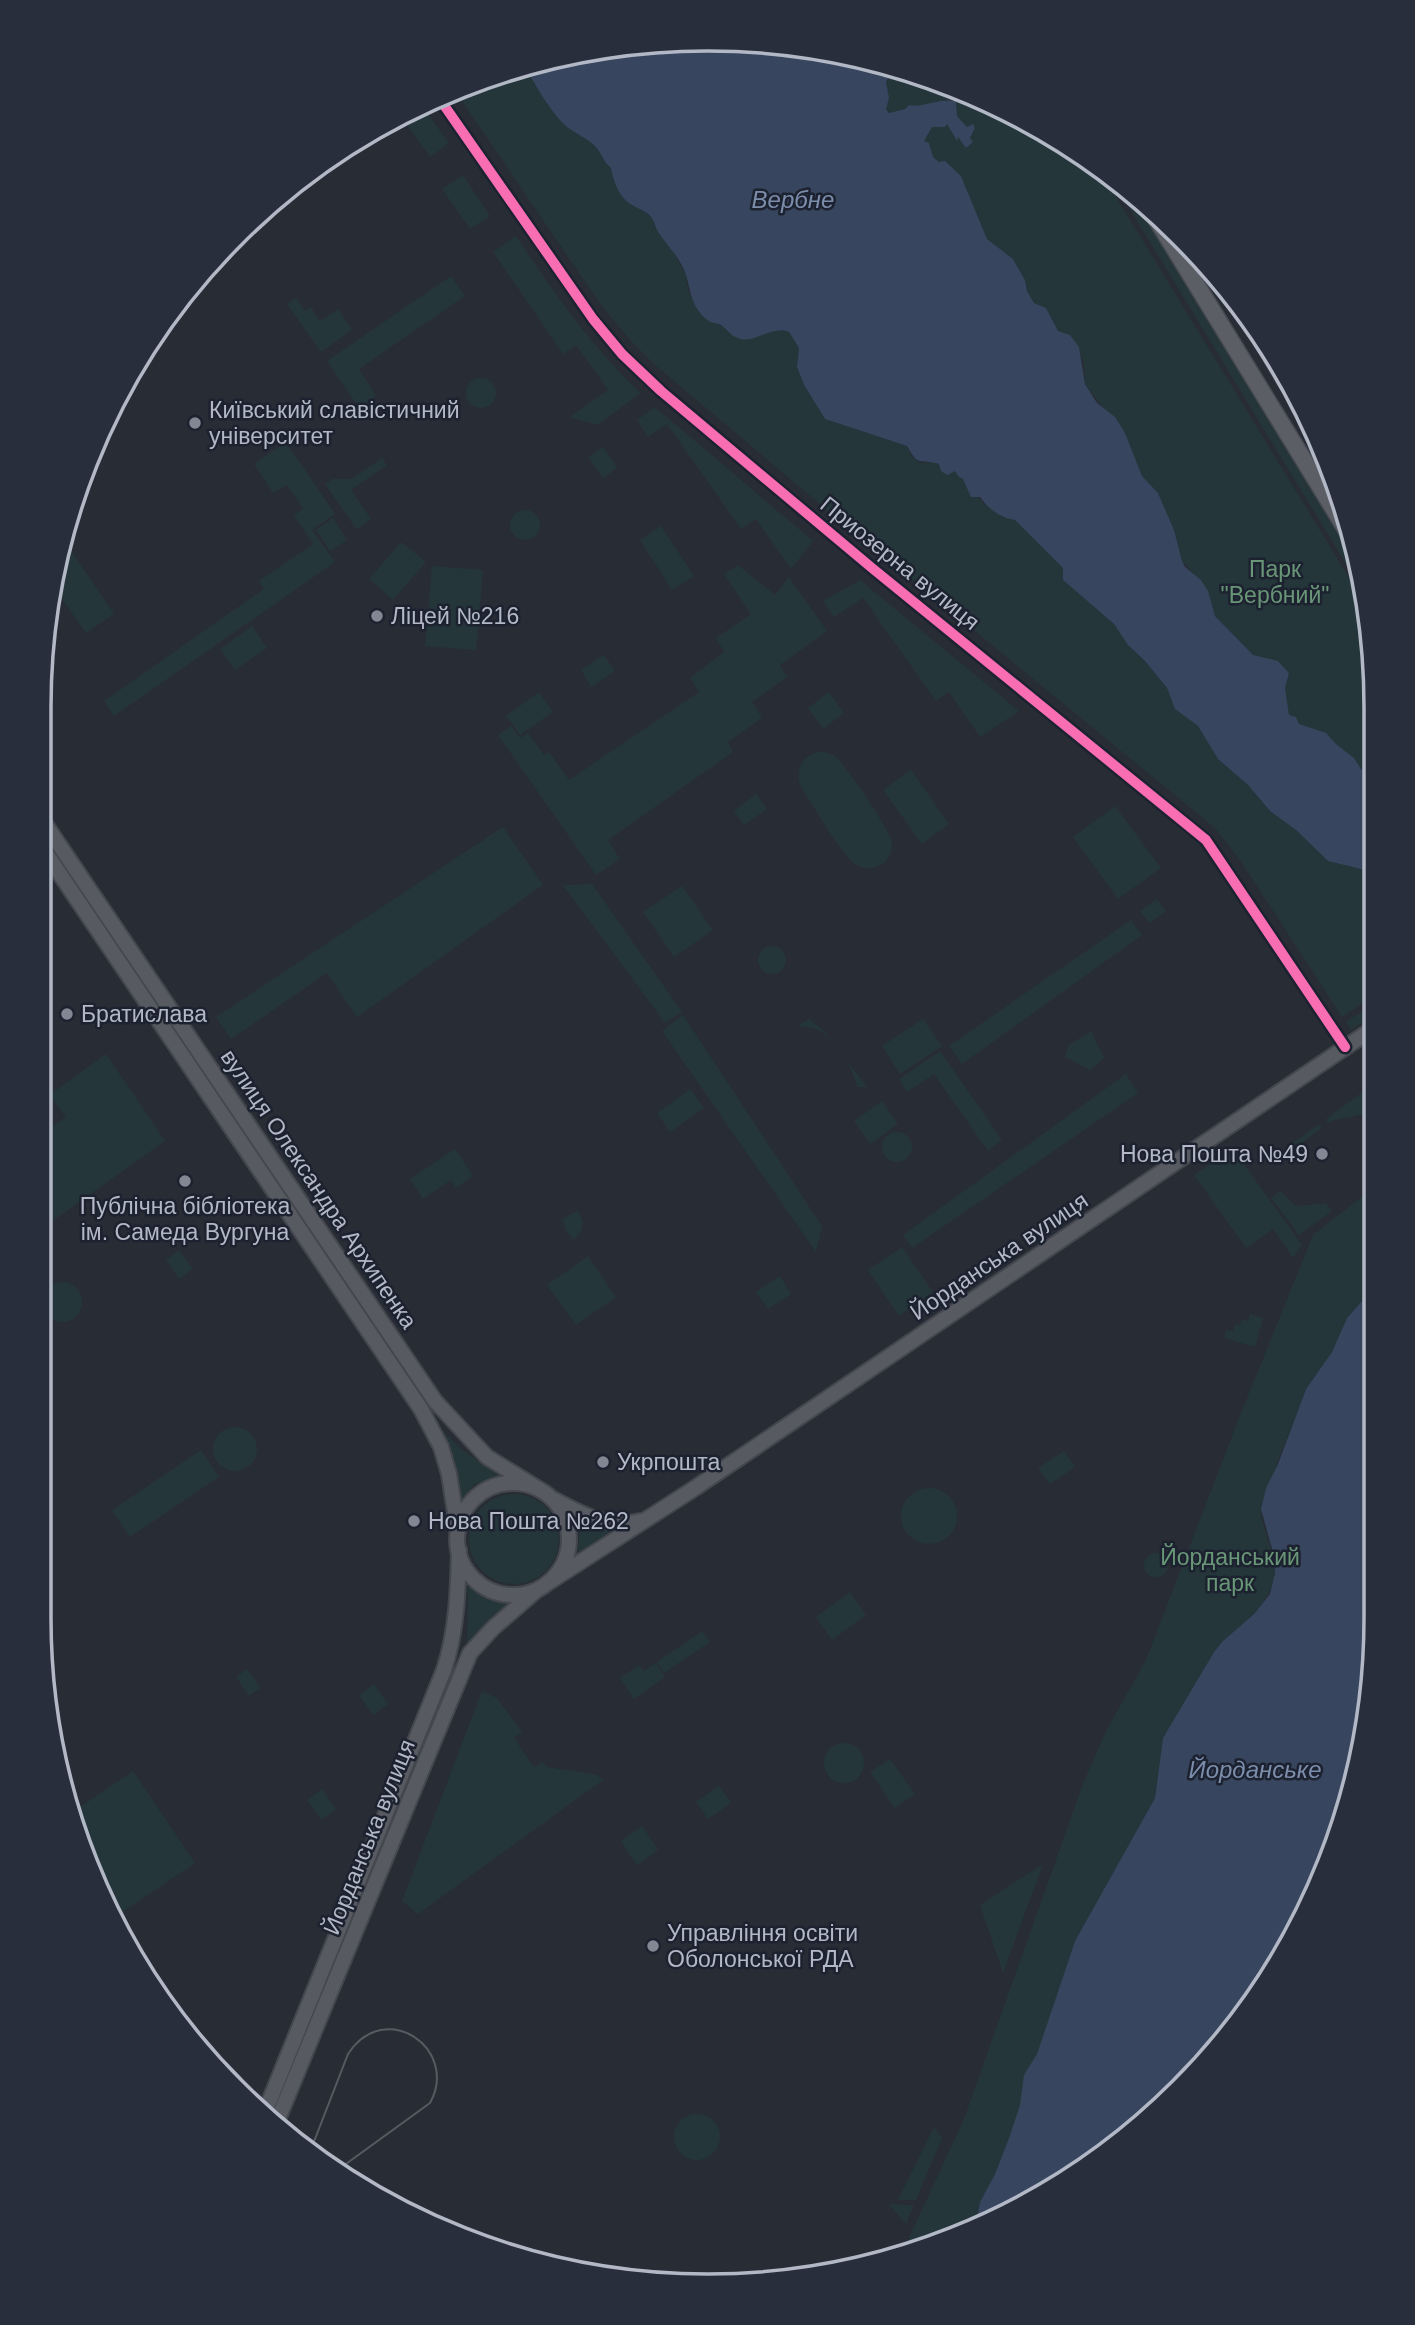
<svg xmlns="http://www.w3.org/2000/svg" width="1415" height="2325" viewBox="0 0 1415 2325" font-family="Arial,sans-serif">
	<style>
		.green { fill: #25363a }
		.water { fill: #37455e }
		.lines { fill: none; stroke-linecap: round; stroke-linejoin: round }
		.street-casing { stroke: #44474e; stroke-width: 13 }
		.secondary-casing { stroke: #44474e; stroke-width: 18 }
		.primary-casing { stroke: #464952; stroke-width: 19 }
		.street { stroke: #585b63; stroke-width: 10 }
		.secondary { stroke: #575a61; stroke-width: 14 }
		.primary { stroke: #5b5e65; stroke-width: 16 }
		.tram { stroke: #575a60; stroke-width: 2 }
		.cycleway-casing { stroke: #1c222f; stroke-width: 15 }
		.cycleway { stroke: #f96db3; stroke-width: 10 }
		.poi-dot { fill: #828793; stroke: #1c222f; stroke-width: 2.5 }
		.labels { text-anchor: middle; stroke-width: 5; stroke-linejoin: round; paint-order: stroke }
		.poi-label { font-size: 23px; fill: #b2b8c6; stroke: #1c222f; text-anchor: start }
		.street-label { font-size: 23px; fill: #b2b8c6; stroke: #1c222f }
		.park-label { font-size: 23px; fill: #6a9678; stroke: #1c222f }
		.water-label { font-size: 24px; font-style: italic; fill: #7c8dac; stroke: #1c222f }
		.rim { fill: none; stroke: #b2b8c6; stroke-width: 3.5 }
	</style>
	<rect width="100%" height="100%" fill="#282c35"/>
	<path class="green" d="M890 65 1003 107 1097 166 1362 599 1375 663V782L1361 769 1354 758 1336 744 1326 734 1298 724V720L1289 715 1285 688 1289 673 1278 661 1253 656 1215 616 1211 603 1191 571 1182 561 1174 530 1158 493 1142 476 1103 408 1085 384 1083 360 1070 335 1058 331 1046 308 1034 303 1027 291 1025 280 1013 259 987 239 961 176 933 158 929 143 924 141 932 127H945L947 123 956 140 958 136 966 148 975 128 972 124 967 127 957 116 956 101C939 97 923 110 909 105L905 109 889 113 886 109C889 96 883 86 890 73L884 70Z
		M525 66C535 85 551 113 567 127 576 134 587 138 595 145 602 152 603 162 611 168L614 184 621 194 631 205 638 206 653 219 656 229 670 246 686 275 688 290 707 320 722 326 730 334 755 337 774 330 789 332 799 348 797 367 804 385 825 419 907 446 911 455 920 463 932 462 955 470 984 504 1015 520 1064 568 1063 580 1114 624 1128 645 1145 661 1167 688 1175 709 1198 726 1218 759 1248 785 1270 811 1296 830 1328 861 1365 870 1374 867V995L1342 1017 1242 863 1215 828 814 499 654 364 629 339 601 305 455 91 492 74Z
		M422 106 449 143 430 157 401 116Z
		M463 175 490 216 470 229 442 189Z
		M1125 193 1131 195 1355 562 1360 587 1122 196Z
		M516 236C554 292 591 347 641 393L597 425 570 417 608 390 576 345 563 354 493 252Z
		M451 276 465 296 359 369 376 396 359 408 327 361Z
		M296 298 305 311 311 307 320 321 338 309 352 330 321 352 287 304Z
		M466 393a15 15 0 1 1 30 0a15 15 0 1 1-30 0Z
		M655 407 813 541 791 569 756 519 741 529 667 424 648 437 637 420Z
		M286 442 335 514 312 530 335 562 114 716 104 701 264 589 259 581 313 544 294 516 303 508 287 485 273 493 254 464Z
		M603 447 617 468 603 478 588 457Z
		M382 458 387 465 351 490 371 519 357 530 325 484 333 479H351Z
		M510 525a15 15 0 1 1 30 0a15 15 0 1 1-30 0Z
		M333 518 347 540 330 551 316 530Z
		M661 526 694 576 672 590 640 540Z
		M401 542 426 562 393 600 369 579Z
		M68 546 114 614 86 633 53 586 63 549Z
		M738 565 775 595 789 577 827 631 780 665 787 677 752 702 762 718 728 742 733 752 608 840 620 859 596 875 498 735 511 726 520 738 528 733 544 755 549 752 569 780 699 692 690 678 724 652 716 638 751 614 724 574Z
		M432 566 483 570 476 650 425 646Z
		M860 580 1019 711 980 737 949 692 936 701 863 598 834 617 823 601Z
		M252 626 267 648 235 670 220 649Z
		M604 655 615 671 591 687 581 670Z
		M539 692 553 712 520 735 506 716Z
		M829 692 844 713 823 729 808 708Z
		M817 752C824 752 831 752 837 758 846 766 892 833 892 843 894 863 871 875 855 864 841 854 813 805 802 789 794 773 800 758 817 752Z
		M911 770 949 824 922 844 883 790Z
		M756 794 767 809 744 825 734 811Z
		M1115 806 1161 868 1118 899 1073 837Z
		M503 827 543 885 357 1017 327 973 231 1039 216 1017Z
		M592 884 682 1012 665 1023 563 885Z
		M682 886 713 930 674 957 643 912Z
		M1157 899 1166 911 1149 923 1140 911Z
		M1131 920 1142 935 962 1064 949 1046Z
		M758 960a14 14 0 1 1 28 0a14 14 0 1 1-28 0Z
		M1374 1004V1015L1351 1030 1346 1022Z
		M683 1015 822 1226 816 1252 662 1031Z
		M809 1019 824 1031 867 1087H857C854 1069 835 1040 820 1031 813 1027 805 1028 797 1026Z
		M923 1019 942 1046 900 1074 882 1046Z
		M1091 1031 1104 1058 1090 1070 1065 1057 1069 1045Z
		M940 1051 1002 1140 988 1151 934 1074 907 1092 899 1079Z
		M106 1054 165 1141 41 1229V1134L66 1117 49 1095Z
		M1126 1074 1138 1093 912 1248 903 1235Z
		M1372 1085 1373 1112 1334 1120 1329 1123 1326 1119Z
		M690 1089 704 1108 670 1132 657 1113Z
		M882 1101 898 1124 870 1144 854 1121Z
		M1319 1124 1322 1128 1284 1156 1281 1152Z
		M882 1147a15 15 0 1 1 30 0a15 15 0 1 1-30 0Z
		M455 1149 473 1176 456 1188 451 1180 423 1199 410 1179Z
		M1228 1152 1236 1153 1302 1245 1293 1258 1273 1229 1246 1248 1194 1175Z
		M1373 1188 1372 1290 1347 1318 1332 1352 1306 1389 1262 1502C1258 1520 1269 1538 1273 1555 1284 1602 1239 1621 1214 1652L1163 1738 1155 1798 1075 1941 1009 2138 995 2174 980 2202 976 2222 922 2251 901 2255 964 2119 1084 1781 1107 1729 1146 1660 1239 1418 1313 1235Z
		M1280 1191 1296 1206 1326 1203 1332 1211 1299 1235 1271 1198Z
		M578 1210 583 1222 581 1231 574 1240 565 1230 563 1219Z
		M902 1247 933 1292 899 1316 868 1270Z
		M179 1250 193 1269 179 1279 166 1260Z
		M588 1256 616 1297 576 1325 547 1285Z
		M780 1276 791 1294 768 1309 756 1292Z
		M42 1302a20 20 0 1 1 40 0a20 20 0 1 1-40 0Z
		M1250 1314 1263 1318 1255 1347 1224 1338 1226 1330 1233 1331 1235 1324 1240 1325 1242 1319 1248 1321Z
		M213 1449a22 22 0 1 1 44 0a22 22 0 1 1-44 0Z
		M441 1429 460 1448 500 1476 475 1484 460 1503Z
		M201 1450 219 1477 130 1537 112 1510Z
		M1064 1451 1075 1467 1050 1484 1038 1468Z
		M901 1516a28 28 0 1 1 56 0a28 28 0 1 1-56 0Z
		M469 1539a45 45 0 1 1 90 0a45 45 0 1 1-90 0Z
		M580 1524 624 1530 577 1560Z
		M1144 1565a12 12 0 1 1 24 0a12 12 0 1 1-24 0Z
		M468 1583 489 1599 512 1604 493 1618 467 1648Z
		M850 1592 866 1615 832 1640 816 1617Z
		M702 1631 710 1642 664 1673 657 1662Z
		M656 1663 665 1677 634 1699 620 1678 639 1665 644 1671Z
		M247 1669 260 1688 249 1696 236 1677Z
		M374 1684 388 1704 373 1715 359 1695Z
		M482 1691 497 1698 522 1732 514 1738 534 1767 542 1762 547 1767 598 1775 603 1780 418 1914 402 1901Z
		M824 1763a20 20 0 1 1 40 0a20 20 0 1 1-40 0Z
		M890 1759 915 1794 895 1808 870 1772Z
		M133 1771 195 1863 118 1915 74 1832 71 1813Z
		M719 1786 731 1803 708 1819 696 1802Z
		M322 1789 336 1809 321 1820 307 1800Z
		M642 1826 658 1850 637 1865 621 1841Z
		M1043 1864 1003 1973 980 1905Z
		M674 2137a23 23 0 1 1 46 0a23 23 0 1 1-46 0Z
		M934 2127 942 2138 916 2200H897L899 2198Z
		M889 2204 914 2205 906 2224Z"/>
	<path class="water" d="M751 40 880 61 890 65 885 70 886 73H891L886 82 889 98 886 109 889 113 905 109 909 105C923 108 938 98 956 101L957 116 967 127 973 124 975 128 970 138 973 142 966 148 958 137 957 141 947 124 945 127H932L924 141 929 143 933 157 939 162 945 161 961 176 987 239 1013 259 1025 280 1027 291 1034 303 1046 308 1058 331 1070 335 1079 347 1085 384 1097 403 1115 417 1125 433 1142 476 1158 493 1174 530 1182 561 1185 567 1201 580 1208 591 1215 616 1253 655 1278 661 1289 673 1285 688 1289 715 1296 717 1299 724 1326 733 1336 744 1354 758 1361 769 1375 782 1374 867 1365 870 1328 861 1296 830 1270 811 1248 785 1218 759 1198 726 1175 709 1167 688 1145 661 1128 645 1114 624 1063 580V568L1015 520C1001 518 988 509 980 497H971L963 479 959 477 955 471 947 475 941 471 939 464C919 458 919 468 907 446L825 419 804 385 797 367 799 348 789 332C769 325 755 345 738 338 730 336 727 329 721 325 716 323 710 323 706 319 691 306 691 292 686 275 680 257 666 245 657 230 655 227 655 223 653 220 649 212 639 209 632 205 619 198 613 181 611 168 603 162 602 153 595 146 587 138 576 134 567 127 551 113 535 85 525 66L620 44Z
		M1372 1290 1371 1704 1326 1873 1238 2024 1114 2148 976 2222 980 2202 995 2174 1009 2138 1020 2105 1024 2075 1037 2054 1075 1941 1155 1798 1163 1738 1214 1652 1223 1641 1254 1614 1270 1594 1275 1573 1274 1556 1261 1509 1266 1488 1278 1464 1306 1389 1332 1352 1347 1318Z"/>
	<g class="lines">
		<g class="street-casing">
			<path id="street" d="M439 98 593 319 622 354 661 391 872 568 1206 840 1345 1047"/>
		</g>
		<g class="secondary-casing">
			<path id="secondary" d="M43 821 435 1401 487 1457 537 1488
				M43 849 421 1409 441 1447 449 1474 458 1531
				M457 1539a56 56 0 1 1 112 0a56 56 0 1 1-112 0Z
				M555 1500C583 1515 609 1529 641 1521
				M546 1584 695 1488 1374 1028
				M265 2112 444 1670C457 1630 458 1591 459 1550
				M276 2124 470 1653 493 1628 538 1589"/>
		</g>
		<g class="primary-casing">
			<path id="primary" d="M1152 212 1349 534
				M1251 323 1305 413"/>
		</g>
		<use href="#street" class="street"/>
		<use href="#secondary" class="secondary"/>
		<use href="#primary" class="primary"/>
		<path class="tram" d="M307 2152 315 2139 348 2054C385 1997 460 2049 430 2103L339 2169"/>
		<g class="cycleway-casing">
			<path id="cycleway" d="M439 98 593 319 622 354 661 391 872 568 1206 840 1345 1047"/>
		</g>
		<use href="#cycleway" class="cycleway"/>
	</g>
	<g class="poi-dot">
		<circle cx="195" cy="423" r="7"/>
		<circle cx="377" cy="616" r="7"/>
		<circle cx="67" cy="1014" r="7"/>
		<circle cx="1322" cy="1154" r="7"/>
		<circle cx="185" cy="1181" r="7"/>
		<circle cx="603" cy="1462" r="7"/>
		<circle cx="414" cy="1521" r="7"/>
		<circle cx="653" cy="1946" r="7"/>
	</g>
	<g class="labels">
		<g class="poi-label">
			<text x="209" y="418">Київський славістичний<tspan x="209" dy="26">університет</tspan></text>
			<text x="391" y="624">Ліцей №216</text>
			<text x="81" y="1022">Братислава</text>
			<text x="1308" y="1162" text-anchor="end">Нова Пошта №49</text>
			<text x="185" y="1214" text-anchor="middle">Публічна бібліотека<tspan x="185" dy="26">ім. Самеда Вургуна</tspan></text>
			<text x="617" y="1470">Укрпошта</text>
			<text x="428" y="1529">Нова Пошта №262</text>
			<text x="667" y="1941">Управління освіти<tspan x="667" dy="26">Оболонської РДА</tspan></text>
		</g>
		<g class="street-label">
			<text transform="translate(900 563) rotate(39)" y="8">Приозерна вулиця</text>
			<text transform="translate(319 1189) rotate(56)" y="8">вулиця Олександра Архипенка</text>
			<text transform="translate(999 1256) rotate(-34)" y="8">Йорданська вулиця</text>
			<text transform="translate(369 1837) rotate(-68)" y="8">Йорданська вулиця</text>
		</g>
		<g class="park-label">
			<text x="1275" y="577">Парк<tspan x="1275" dy="26">"Вербний"</tspan></text>
			<text x="1230" y="1565">Йорданський<tspan x="1230" dy="26">парк</tspan></text>
		</g>
		<g class="water-label">
			<text x="793" y="208">Вербне</text>
			<text x="1255" y="1778">Йорданське</text>
		</g>
	</g>
	<path d="M0 0H1415V2325H0ZM707 51H708A656 656 0 0 1 1364 707V1618A656 656 0 0 1 708 2274H707A656 656 0 0 1 51 1618V707A656 656 0 0 1 707 51Z" fill="#282e3b" fill-rule="evenodd"/>
	<path class="rim" d="M707 51H708A656 656 0 0 1 1364 707V1618A656 656 0 0 1 708 2274H707A656 656 0 0 1 51 1618V707A656 656 0 0 1 707 51Z"/>
</svg>
